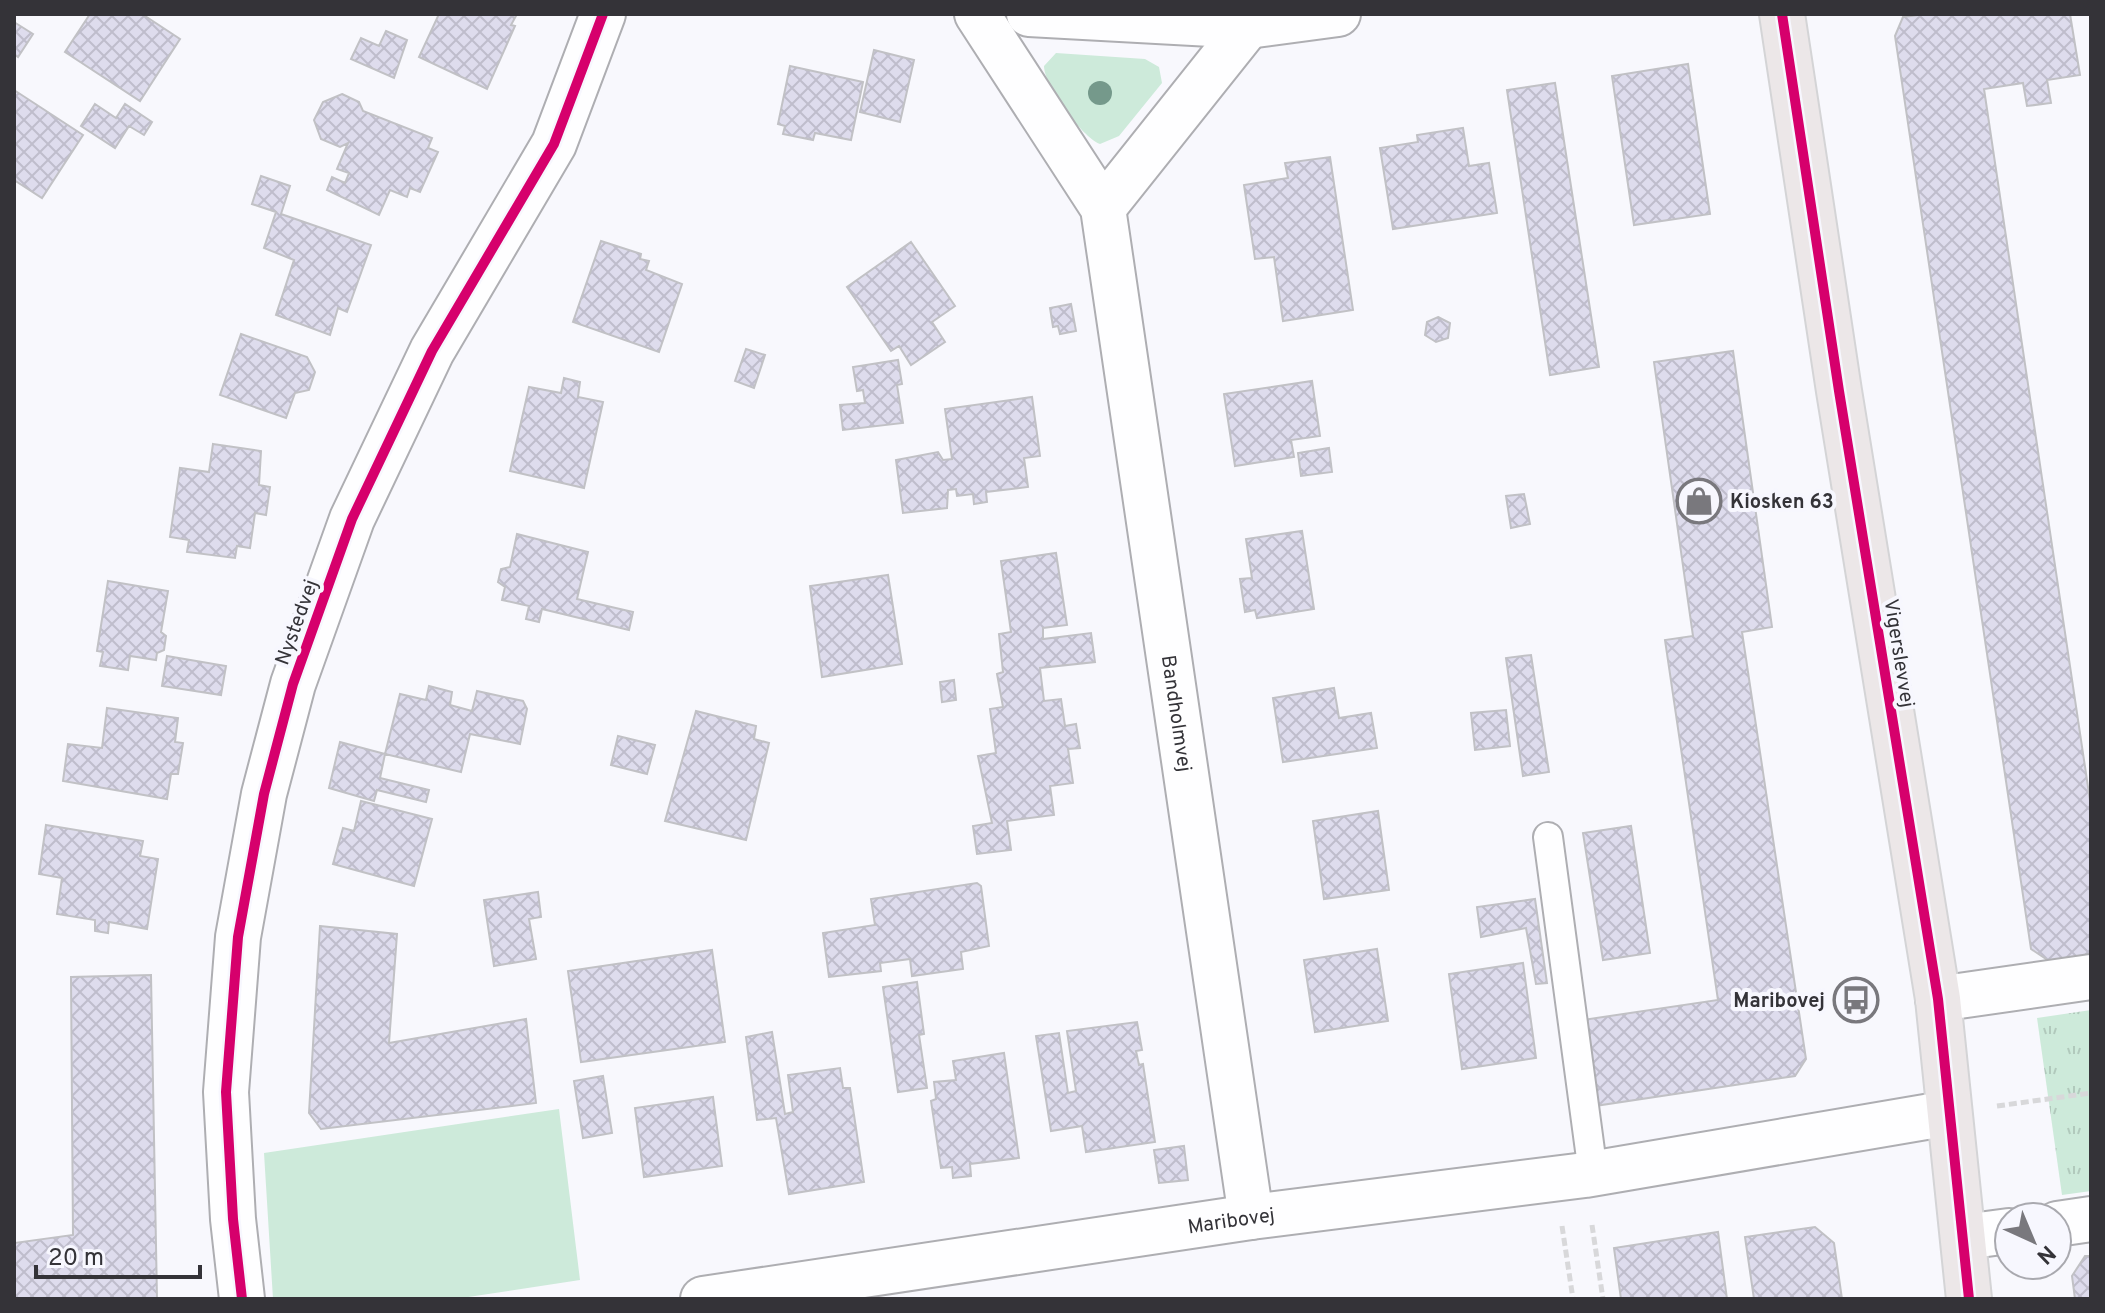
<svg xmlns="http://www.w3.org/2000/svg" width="2105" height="1313" viewBox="0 0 2105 1313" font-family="Overpass,sans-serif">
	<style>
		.grass { fill: #cdeada }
		.park { fill: url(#park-tufts) }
		.building { fill: url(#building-cross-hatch); stroke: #c1c1c5; stroke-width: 2 }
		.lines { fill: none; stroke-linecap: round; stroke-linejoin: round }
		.lane-casing { stroke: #aeaeb2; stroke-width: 32 }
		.street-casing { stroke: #aeaeb2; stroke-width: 48 }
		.primary-casing { stroke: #d4d4d6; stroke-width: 48 }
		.path { stroke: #d8d8da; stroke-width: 5; stroke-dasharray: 8 4; stroke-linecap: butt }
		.lane { stroke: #fefeff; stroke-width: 28 }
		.street { stroke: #fefeff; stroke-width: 44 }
		.primary { stroke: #ece7e8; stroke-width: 44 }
		.cycleway-casing { stroke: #f7f7fe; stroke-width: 15 }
		.cycleway { stroke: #d6006c; stroke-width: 10 }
		.tree { fill: #75998b }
		.labels { text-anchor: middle; stroke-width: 8; stroke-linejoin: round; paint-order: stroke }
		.poi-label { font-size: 20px; font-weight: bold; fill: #343338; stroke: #f7f7fe; text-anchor: start }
		.street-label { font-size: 20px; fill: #343338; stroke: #f7f7fe }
	</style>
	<defs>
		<pattern id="park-tufts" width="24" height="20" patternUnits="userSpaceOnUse" patternTransform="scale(2)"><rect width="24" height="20" fill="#cdeada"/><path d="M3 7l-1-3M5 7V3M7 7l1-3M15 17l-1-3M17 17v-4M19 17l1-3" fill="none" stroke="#b1c9bc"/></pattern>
		<pattern id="building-cross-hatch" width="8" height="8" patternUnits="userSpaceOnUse" patternTransform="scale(2)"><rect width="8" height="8" fill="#dedced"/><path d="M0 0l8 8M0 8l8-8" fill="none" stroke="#bfbdcc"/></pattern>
	</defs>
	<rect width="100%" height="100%" fill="#f8f8fd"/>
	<path class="grass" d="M1056 53 1145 59 1159 67 1162 83 1119 136 1100 144C1082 137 1044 86 1044 66Z
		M559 1109 580 1280 455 1299H273L264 1153Z"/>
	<path class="park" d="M2091 1010V1191L2062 1195 2037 1018Z"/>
	<path class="building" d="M90 14H142L180 39 140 101 65 52Z
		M439 14H517L511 25 515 26 487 89 419 57Z
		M1926 14H2070L2080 75 2047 80 2051 103 2027 106 2023 83 1984 89 2091 807V955L2049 961 2031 949 1895 36 1903 17Z
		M14 22 33 34 18 57 14 54Z
		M386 31 407 40 394 78 351 59 361 38 379 46Z
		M874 50 914 60 900 122 860 112Z
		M1688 64 1710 214 1634 225 1612 76Z
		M790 66 863 82 851 140 815 133 813 140 783 134 785 126 778 124Z
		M1555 83 1599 367 1550 375 1507 90Z
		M14 90 83 135 42 198 14 180Z
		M342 94 359 102 363 111 432 138 428 148 438 152 420 192 410 188 407 197 390 190 379 215 327 190 332 177 345 183 349 173 337 169 348 143 340 147 321 139 314 120 323 102Z
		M95 104 116 118 125 104 152 122 144 135 129 126 115 148 81 126Z
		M1463 128 1469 166 1489 163 1497 213 1393 229 1380 148 1418 142 1417 135Z
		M1330 157 1353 310 1283 321 1274 257 1255 259 1244 185 1288 178 1285 163Z
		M261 176 290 186 281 214 371 245 347 312 338 308 330 335 276 315 294 260 264 248 276 212 252 204Z
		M601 241 641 254 640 259 649 261 646 270 682 284 659 352 573 322Z
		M911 242 955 306 932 322 945 342 911 365 899 346 891 351 847 287Z
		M1071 304 1076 331 1060 334 1058 326 1053 327 1050 308Z
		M1438 317 1450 323 1448 338 1436 342 1425 335 1427 322Z
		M241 334 307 357 315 372 309 390 295 393 286 418 220 395Z
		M746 349 765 355 754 388 735 381Z
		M1733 351 1772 627 1742 632 1806 1059 1795 1076 1588 1107 1576 1021 1718 1000 1665 640 1693 636 1654 362Z
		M898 360 902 384 897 385 903 423 843 430 840 405 865 403 863 390 857 391 853 367Z
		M564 378 580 382 578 397 603 402 584 488 510 471 529 387 561 393Z
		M1312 381 1320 436 1291 440 1294 457 1235 466 1224 394Z
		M1032 397 1040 456 1024 458 1028 487 986 492 987 502 974 504 973 494 957 496 956 489 948 490 947 508 903 513 896 460 938 452 943 460 952 459 945 409Z
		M213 444 261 451 259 485 270 487 266 515 255 513 250 548 237 546 235 558 187 552 189 540 170 537 180 468 209 472Z
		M1329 448 1332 472 1301 476 1298 453Z
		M1524 494 1530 524 1511 528 1506 496Z
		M1302 531 1314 609 1257 618 1255 610 1245 612 1240 579 1252 578 1246 539Z
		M517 534 588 552 577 599 633 612 629 630 542 609 539 622 526 619 529 606 502 600 505 587 498 582 501 569 510 567Z
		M1056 553 1067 625 1043 628V639L1091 633 1095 662 1040 668 1044 701 1061 699 1065 726 1076 724 1080 748 1068 749 1073 783 1050 786 1054 815 1007 821 1011 850 977 854 973 826 992 823 978 756 996 753 990 709 1003 707 997 674 1003 672 999 634 1011 632 1001 561Z
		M888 575 902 664 822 677 810 586Z
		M108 581 168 591 161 632 166 636 164 650 157 653 156 660 130 656 128 670 100 666 103 652 97 651Z
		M1531 655 1549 772 1523 776 1506 658Z
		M167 656 226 666 221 695 162 686Z
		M954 680 956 700 942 702 940 682Z
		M429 686 452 692 450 705 472 711 477 691 523 701 527 709 520 744 470 734 461 772 385 754 400 694 426 700Z
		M1334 688 1339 718 1371 713 1377 748 1283 762 1273 698Z
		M107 708 178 718 175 742 183 743 178 774H171L167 799 63 781 68 744 102 748Z
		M1506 710 1510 746 1475 750 1471 713Z
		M696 711 756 726 754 739 769 743 746 840 665 821Z
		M618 736 655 745 647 774 611 765Z
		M340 742 385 754 380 778 429 790 426 802 377 790 374 801 329 788Z
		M361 801 432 819 414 886 333 864 343 828 354 831Z
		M1378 811 1389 890 1324 899 1313 821Z
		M46 825 143 841 140 856 158 859 147 929 109 922 108 933 95 931V920L57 914 62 878 39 874Z
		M1631 826 1650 953 1603 960 1583 833Z
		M977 883 981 886 989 946 961 952 963 969 912 976 910 959 880 963 881 971 829 977 823 933 875 925 871 899Z
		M538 892 541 917 529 919 536 959 494 966 484 900Z
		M1535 899 1547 983 1536 984 1526 928 1481 937 1477 907Z
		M320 926 397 934 389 1043 526 1019 536 1103 321 1129 309 1113Z
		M1377 949 1388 1021 1315 1032 1304 960Z
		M712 950 725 1042 581 1062 568 971Z
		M1523 963 1536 1058 1462 1069 1449 974Z
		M151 975 157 1299H14V1243L73 1235 71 977Z
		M917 982 924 1034 919 1035 927 1088 898 1092 883 987Z
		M1137 1022 1142 1050 1136 1051 1139 1065 1143 1064 1155 1142 1086 1152 1082 1126 1051 1131 1036 1036 1059 1033 1068 1093 1076 1091 1067 1031Z
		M772 1032 785 1114 793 1112 788 1075 840 1068 843 1088H850L864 1182 789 1194 776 1118 757 1120 746 1037Z
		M1004 1053 1019 1158 970 1164 971 1176 953 1178 952 1167 941 1168 931 1101 936 1099 934 1082 956 1080 953 1061Z
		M603 1076 612 1133 583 1138 574 1081Z
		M713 1097 722 1166 644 1177 635 1108Z
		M1184 1146 1188 1180 1159 1183 1154 1150Z
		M1815 1227 1834 1243 1842 1299H1754L1745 1237Z
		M1718 1232 1727 1299H1621L1614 1248Z
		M2085 1256H2091V1299H2075L2072 1276Z"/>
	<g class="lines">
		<g class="lane-casing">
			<path id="lane" d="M1548 837 1593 1173"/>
		</g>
		<g class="street-casing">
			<g id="street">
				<path id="s1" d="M977 14 1103 208 1251 1217"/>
				<path d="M1029 14 1248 26 1338 14"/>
				<path d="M1103 208 1248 26"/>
				<path d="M1938 999 2091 977"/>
				<path d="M2057 1224 2091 1219"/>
				<path d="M1964 1237 2009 1231"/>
				<path d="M242 1299 233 1219 226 1092 238 937 264 794 293 684 352 519 432 351 554 144 603 14"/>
				<path id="s2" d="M703 1299 1251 1217 1585 1175 1949 1113"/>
			</g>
		</g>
		<g class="primary-casing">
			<path id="primary" d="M1782 14 1839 391 1938 999 1969 1299"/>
		</g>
		<path class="path" d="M1997 1106 2091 1093
			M1592 1225 1603 1299
			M1562 1226 1573 1299"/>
		<use href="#lane" class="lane"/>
		<use href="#street" class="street"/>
		<use href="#primary" class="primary"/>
		<g class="cycleway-casing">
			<path id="cycleway" d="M1782 14 1839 391 1938 999 1969 1299
				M242 1299 233 1219 226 1092 238 937 264 794 293 684 352 519 432 351 554 144 603 14"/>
		</g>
		<use href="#cycleway" class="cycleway"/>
	</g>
	<circle class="tree" cx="1100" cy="93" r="12"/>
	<defs>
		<g id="shop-ring" transform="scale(2.3)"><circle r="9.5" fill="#f7f7fe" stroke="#79787d" stroke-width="1.5"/><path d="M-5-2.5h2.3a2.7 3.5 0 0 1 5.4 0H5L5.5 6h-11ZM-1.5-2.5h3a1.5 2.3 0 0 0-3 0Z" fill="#79787d"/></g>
		<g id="bus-ring" transform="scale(2.3)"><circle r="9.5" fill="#f7f7fe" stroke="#79787d" stroke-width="1.5"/><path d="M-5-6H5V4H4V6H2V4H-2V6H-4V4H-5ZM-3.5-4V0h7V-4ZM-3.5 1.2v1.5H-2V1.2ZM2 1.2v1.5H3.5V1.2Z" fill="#79787d"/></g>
	</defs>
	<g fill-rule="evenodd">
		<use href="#shop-ring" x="1699" y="501"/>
		<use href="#bus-ring" x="1856" y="1000"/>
	</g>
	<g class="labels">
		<g class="poi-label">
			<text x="1730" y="508">Kiosken 63</text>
			<text x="1825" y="1007" text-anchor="end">Maribovej</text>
		</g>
		<g class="street-label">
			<text transform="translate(296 622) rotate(-70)" y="7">Nystedvej</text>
			<text transform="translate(1900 653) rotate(81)" y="7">Vigerslevvej</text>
			<text dy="7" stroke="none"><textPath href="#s1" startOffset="742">Bandholmvej</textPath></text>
			<text dy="7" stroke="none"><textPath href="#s2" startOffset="534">Maribovej</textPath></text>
		</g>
	</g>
	<rect width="2105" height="1313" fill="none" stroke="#343338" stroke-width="32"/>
	<g transform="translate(2033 1241) rotate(136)"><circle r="38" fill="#f7f7fe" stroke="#a9a9af" stroke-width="2"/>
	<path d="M0-6L14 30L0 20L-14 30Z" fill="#79787d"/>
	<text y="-12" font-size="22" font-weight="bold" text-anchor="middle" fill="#343338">N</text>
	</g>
	<path d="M36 1265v12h164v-12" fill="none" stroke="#343338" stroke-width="4"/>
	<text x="48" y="1265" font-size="24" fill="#343338" stroke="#f7f7fe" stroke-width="6" paint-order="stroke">20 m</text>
</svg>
